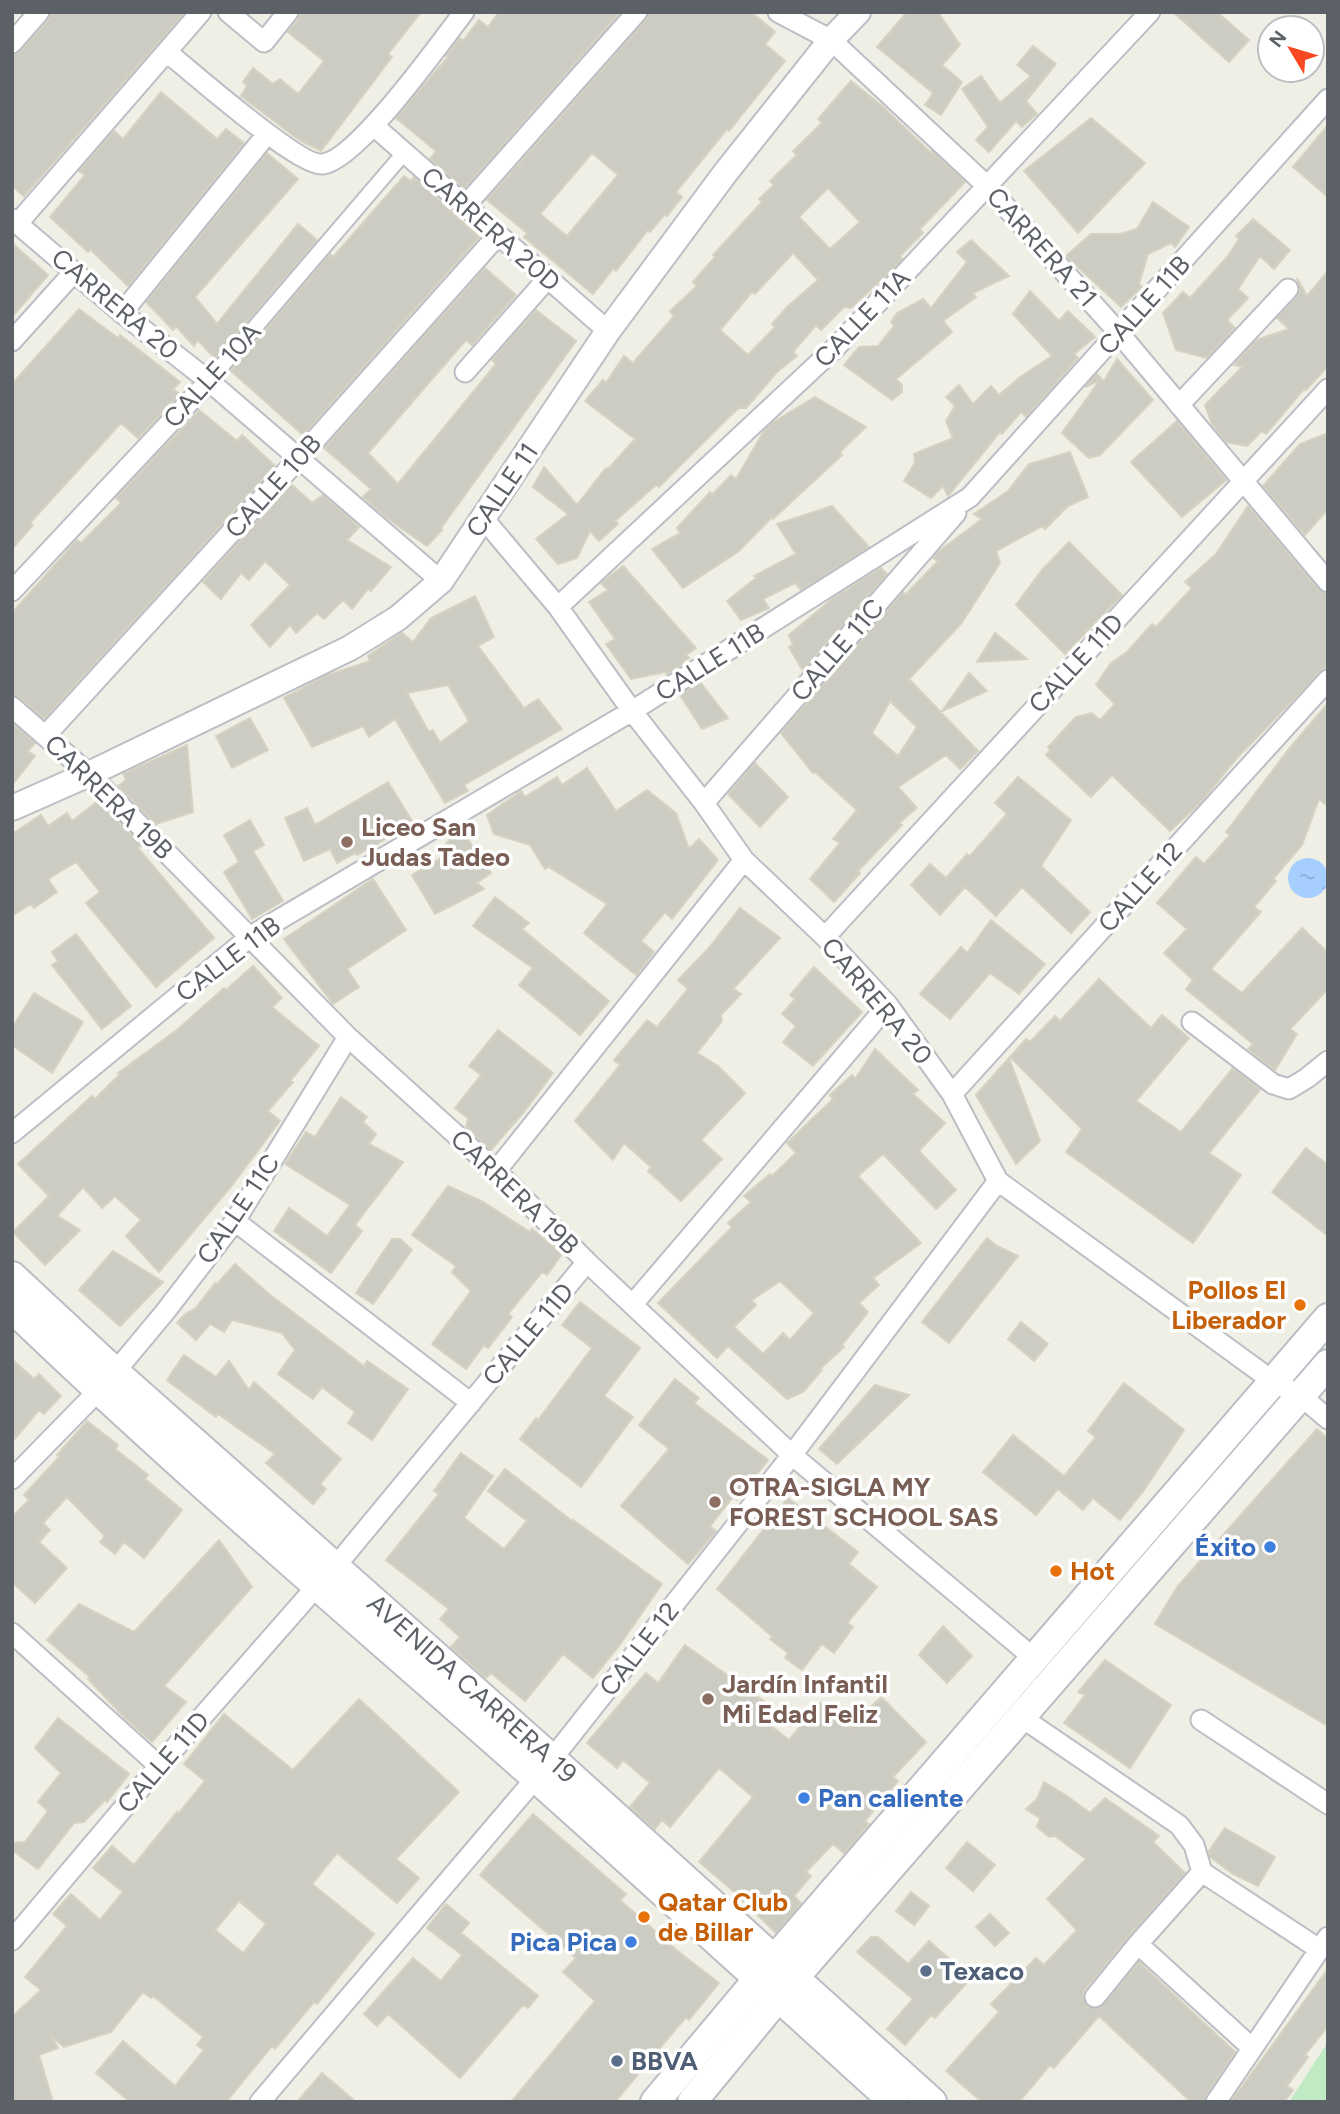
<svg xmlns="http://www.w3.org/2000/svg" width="1340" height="2114" viewBox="0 0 1340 2114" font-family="Figtree,sans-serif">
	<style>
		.park { fill: #bfeac3 }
		.water { fill: url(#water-ripples) }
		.building { fill: #cdccc3; stroke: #d6d2c2; stroke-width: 2; fill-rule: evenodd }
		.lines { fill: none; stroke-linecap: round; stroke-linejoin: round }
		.pedestrian-casing { stroke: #bcbec5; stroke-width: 18 }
		.minor-casing { stroke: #bcbec5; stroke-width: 23 }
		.tertiary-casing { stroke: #bcbec5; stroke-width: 28 }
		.secondary-casing { stroke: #babdc4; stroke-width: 32 }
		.pedestrian { stroke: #fff; stroke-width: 14 }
		.minor { stroke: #fff; stroke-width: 19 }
		.tertiary { stroke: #fff; stroke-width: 24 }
		.secondary { stroke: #fff; stroke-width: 28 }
		.education-dot { fill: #8d6e63; stroke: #fff; stroke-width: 2.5 }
		.food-dot { fill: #e8710a; stroke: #fff; stroke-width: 2.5 }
		.shop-dot { fill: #3f7fe0; stroke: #fff; stroke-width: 2.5 }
		.service-dot { fill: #5c6f8a; stroke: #fff; stroke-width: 2.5 }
		.labels { text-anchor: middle; stroke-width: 7; stroke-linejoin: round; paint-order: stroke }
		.street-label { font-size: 26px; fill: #5c6067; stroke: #fff }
		.education-label { font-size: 26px; font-weight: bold; fill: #785e54; stroke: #fff; text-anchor: start }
		.food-label { font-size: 26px; font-weight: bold; fill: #c56008; stroke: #fff; text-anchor: start }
		.shop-label { font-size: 26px; font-weight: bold; fill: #366cbe; stroke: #fff; text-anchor: end }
		.service-label { font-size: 26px; font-weight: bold; fill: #4e5e75; stroke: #fff; text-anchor: start }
	</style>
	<defs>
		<pattern id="water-ripples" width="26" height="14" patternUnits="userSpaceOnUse" patternTransform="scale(1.75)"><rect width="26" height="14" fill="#a6cfff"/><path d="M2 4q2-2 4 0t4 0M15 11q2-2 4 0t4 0" fill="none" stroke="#8aabd2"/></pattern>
	</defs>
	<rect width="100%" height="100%" fill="#f0efe5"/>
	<path class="park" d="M1328 2042V2102H1289Z"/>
	<path class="water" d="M1288 878a20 20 0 1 1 40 0a20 20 0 1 1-40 0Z"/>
	<path class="building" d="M51 12H185L24 196 12 186V55L21 51 48 20Z
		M300 12H421L388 54 392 57 321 151 299 140 241 96 247 86 243 82 253 68 273 84 280 79 298 94 324 61 288 32 298 20Z
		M499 12H620L464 189 430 159 436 151 396 118 448 57 446 56 460 38 463 41 479 20 488 27Z
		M649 12H751L775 32 765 44 785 61 729 131 727 129 676 192 682 197 667 216 665 214 650 232 648 230 616 271 613 269 593 294 524 237 527 233 487 200 646 20ZM592 153 618 175 567 236 540 214Z
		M907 12H938L960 45 942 65 962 82 941 115 925 105 933 93 877 47Z
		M1173 12H1217L1249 40 1229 62Z
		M1033 46 1056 64 1026 101 1037 114 1022 127 1016 121 989 152 976 140 988 127 962 89 981 76 1000 103 1031 76 1017 65Z
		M851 81 882 106 931 153 932 151 965 182 920 229 923 233 900 256 902 259 886 276 851 308 844 307 821 330 816 325 793 352 797 356 777 372 746 408H739L730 416 659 487 656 485 615 521 618 524 599 541 590 531 577 558 558 564 536 539 568 514 533 487 544 467 577 505 605 469 610 467 635 439 585 401 603 380 606 383 624 356 633 363 674 316 670 311 697 286 693 282 715 257 713 255 762 202 759 199 774 185 770 181 797 155 793 151 822 123 818 119ZM828 188 860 222 830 249 799 217ZM793 253 818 280 787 307 772 324 775 327 748 355 720 330 752 292 755 294Z
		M161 92 217 139 226 129 244 143 128 286 90 249 88 252 50 217 85 175 79 171 114 131 123 139Z
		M1091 118 1145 163 1078 233 1024 171Z
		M1328 125V197L1293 167Z
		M267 153 298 179 195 297 217 324 298 224 317 240 215 359 198 340 194 346 176 326 173 330 146 302Z
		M404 176 411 181 414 177 479 237 303 435 231 371 330 254 333 257Z
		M1153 202 1189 227 1175 247 1171 243 1148 254 1139 284 1142 287 1121 307 1066 256 1091 234H1120L1137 229Z
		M1253 219 1290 250 1274 269 1260 256 1238 289 1248 298 1227 320 1235 328 1207 358 1176 350 1163 313 1183 292 1190 298 1228 256 1239 239 1236 236Z
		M971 240 1009 276 973 293 976 297 943 321 952 332 896 379 902 385V392L892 400 844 365 859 347 878 346 894 326 891 322 897 313 923 299 931 308 967 262 957 252Z
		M12 243 48 275 12 317Z
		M485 268 516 295 472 345 466 340 368 453 398 484 496 364 492 360 536 310 576 341 441 528 442 530 427 546 388 519 363 497 371 489 324 448Z
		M1328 271V366L1306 390 1304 389 1266 434 1262 431 1247 446 1226 442 1212 424 1205 405 1242 367 1234 365 1256 340 1289 329 1277 318 1300 292 1297 278 1307 296Z
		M1030 291 1059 321 1068 311 1095 337 1074 354 1078 358 1026 417 1021 412 1002 434 1000 432 948 496 943 486 931 498 904 481 915 463 914 454 953 438 946 421 955 406 946 397 959 385 973 404 991 386 999 395 1020 377 1052 356 1013 314Z
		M79 309 118 338 120 335 180 382 173 389 180 394 138 438 121 423 30 523 33 525 12 549V384Z
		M1117 359 1153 400 1100 455 1089 458 1062 433 1100 380 1085 387 1097 374 1104 381Z
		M815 397 866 427 840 452 842 455 773 519 772 517 739 551 683 588 652 549 680 533 677 528 710 492 712 495 731 475 736 479 764 431 772 423Z
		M199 410 237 441 242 435 275 466 44 719 20 698 12 695V613L77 540 81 543 121 503 116 498Z
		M1177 421 1226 480 1182 517 1131 462Z
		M1328 433V509L1305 535 1263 486 1300 444Z
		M1070 452 1088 497 1068 506 1045 529 1042 526 996 551 1000 563 961 624 909 679 978 751 960 769 946 755 898 787 917 808 899 823 902 825 858 871 860 873 834 902 810 879 840 843 833 839 857 810 815 772 813 773 781 733 903 592 905 595 908 592 910 594 909 591 938 561 933 558 938 552 982 519 974 514 1008 491 1029 464ZM890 701 917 727 898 756 872 733Z
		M291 484 312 503 323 495 359 527 347 540 391 567 371 591 368 589 352 609 343 600 324 619 317 613 296 633 290 625 270 647 251 625 290 585 265 561 249 580 241 573 221 599 203 582Z
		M832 506 869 547 801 590 795 583 763 599 769 608 741 620 727 601 756 578 754 576 796 554 777 524Z
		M1248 506 1319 590 1328 594V664L1237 758 1200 803 1170 831 1112 775 1091 797 1046 755 1050 750 1048 747 1076 717 1092 713 1100 720 1115 704 1096 685 1111 663 1127 652 1152 624 1156 627 1192 588 1185 582 1216 554Z
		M1069 542 1122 595 1065 654 1016 605 1042 570Z
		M623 566 696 648 686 655 689 658 683 661 685 663 667 674 665 672 631 679 606 644 615 639 589 602 608 590 601 583Z
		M881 568 887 574 803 671 789 647 793 645 789 635 832 599Z
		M475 596 494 637 478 646 524 708 538 699 562 729 464 785 468 791 445 803 395 719 369 737 363 726 312 747 284 698 325 676 370 661 368 656 402 633 413 642 431 618ZM448 685 469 721 440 743 433 730 429 732 407 693Z
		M995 633 1027 659 977 662Z
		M969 673 987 691 942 711Z
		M700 682 728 718 702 729 680 695Z
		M1328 703V806L1319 799 1302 845 1273 879 1276 881 1254 907 1261 912 1211 969 1242 993 1302 928 1328 953V989L1290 1029 1297 1034 1275 1070 1248 1049 1253 1044 1186 989 1193 980 1164 953 1187 929 1157 903 1196 857 1204 864 1230 835 1226 832 1289 749Z
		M250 718 268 750 232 768 216 736Z
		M12 723 35 743 28 751 35 756 12 785Z
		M187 745 193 812 156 824 118 786 126 780 123 774Z
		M755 763 788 797 760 827 728 794Z
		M587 768 616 811 647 790 676 813 689 849 699 839 718 860 672 919 665 912 641 941 654 952 636 975 584 933 607 904 549 867 545 869 530 845 494 834 487 815 521 791 525 797 557 777 562 785Z
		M1018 777 1071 820 1041 866 1090 912 1071 933 1022 887 996 916 965 887 940 915 911 885 930 864 946 878 967 854 970 856 1007 814 995 803Z
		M388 782 412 821 382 841 357 855 355 853 337 863 330 849 304 861 285 818 307 808 315 825Z
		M98 801 142 845 138 848 214 938 156 987 86 903 100 892 76 862 48 879 57 892 34 908 31 904 12 916V834L41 815 48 826 67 813 72 821Z
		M250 820 264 845 253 851 283 901 252 919 224 872 239 862 224 835Z
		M460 828 491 873 477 883 484 889 435 914 412 875 449 853 444 846Z
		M373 879 406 930 347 969 359 987 333 1004 284 939Z
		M495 897 529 923 522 929 609 1001 580 1035 519 985 533 968 473 926Z
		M740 908 780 938 733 989 741 994 721 1015 722 1021 697 1053 718 1066 745 1093 701 1140 722 1159 681 1201 648 1171 651 1167 624 1143 613 1160 575 1121 620 1065 614 1060 647 1020 657 1027 688 989 678 980 708 949Z
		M991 920 1045 964 1019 994 990 973 950 1019 920 994 961 947 967 953Z
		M76 934 131 1006 102 1029 52 965 58 961 52 952Z
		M253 966 282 998 272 1007 319 1046 290 1081 293 1082 268 1111 280 1121 230 1188 159 1272 126 1236 141 1220 115 1196 102 1208 83 1187 57 1216 80 1230 45 1265 13 1232 49 1196 18 1164 92 1096 95 1099 120 1074 118 1073 178 1029 224 988 226 990Z
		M814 967 862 1012 813 1066 783 1042 796 1026 782 1014 795 999 790 995Z
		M1099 979 1151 1028 1162 1015 1189 1038 1136 1101 1181 1132 1233 1068 1260 1090 1209 1153 1241 1175 1193 1243 1066 1152 1082 1129 1010 1057 1026 1039 1030 1042 1055 1016 1060 1021Z
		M34 993 83 1022 52 1073 12 1045V1028Z
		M498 1030 553 1073 523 1113 491 1150 466 1127 468 1118 455 1108 481 1075 469 1066Z
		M875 1049 918 1090 913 1094 945 1123 919 1151 956 1190 936 1209 883 1154 858 1176 921 1243 873 1278 879 1285 859 1303 868 1312 842 1345 844 1347 820 1369 822 1370 803 1392 787 1399 728 1346 717 1358 658 1303 732 1227 728 1223 751 1202 744 1196 770 1174 772 1176 796 1153 787 1143 833 1099 830 1095 852 1075 855 1079ZM780 1281 814 1313 790 1340 783 1333 763 1354 734 1327 756 1305 752 1300Z
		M1009 1058 1040 1141 1016 1164 976 1095Z
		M341 1097 367 1117 363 1122 376 1134 369 1144 403 1162 355 1225 362 1231 331 1273 274 1231 289 1208 327 1236 350 1205 285 1164 306 1132 315 1137Z
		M1306 1148 1328 1165V1236L1272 1192Z
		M448 1186 483 1202 530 1232 532 1229 562 1254 547 1275 542 1272 508 1314 512 1317 488 1348 484 1345 466 1369 432 1344 471 1291 452 1272 456 1266 412 1235Z
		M987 1238 997 1246 1018 1256 949 1343 922 1322Z
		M392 1239H400L412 1250 373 1304 356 1293Z
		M113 1251 163 1282 120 1326 79 1290Z
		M235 1264 269 1294 364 1366 367 1361 408 1389 372 1440 348 1423 355 1412 322 1387 313 1399 278 1374 295 1350 282 1333 232 1320 224 1332 210 1324 196 1340 177 1323 185 1314 195 1309 215 1283 217 1284Z
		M580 1302 640 1348 604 1396 633 1417 581 1487 520 1439 536 1418 538 1420 592 1348 562 1325Z
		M1021 1322 1048 1344 1034 1361 1008 1339Z
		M184 1355 216 1377 229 1361 249 1390 254 1382 341 1459 320 1484 326 1489 313 1504 266 1463 275 1454 218 1414 216 1417 167 1380Z
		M12 1359 34 1379 39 1374 61 1396 44 1414 39 1410 12 1442Z
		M675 1379 699 1398 694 1403 768 1460 737 1500 733 1497 710 1526 716 1531 688 1564 621 1506 669 1449 639 1425Z
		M1124 1383 1184 1430 1144 1490 1120 1520 1093 1498 1083 1510 1058 1489 1036 1515 983 1472 1013 1435 1064 1476 1096 1437 1088 1431Z
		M875 1385 909 1395 837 1464 819 1449Z
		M87 1421 118 1445 115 1449 148 1475 145 1479 182 1510 144 1558 124 1542 115 1554 100 1542 105 1536 67 1497 43 1523 50 1530 39 1542 67 1568 35 1603 12 1582V1517L29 1500 24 1495 59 1457 57 1455Z
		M1317 1429 1328 1439V1726L1155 1624 1177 1587Z
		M461 1453 493 1476 464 1518 504 1549 527 1521 488 1491 505 1469 572 1521 573 1520 662 1584 619 1646 593 1678 563 1654 525 1701 491 1673 486 1678 451 1647 460 1637 440 1619 449 1609 386 1560 439 1494 434 1491Z
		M788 1498 858 1552 849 1564 877 1587 847 1623 853 1627 834 1653 822 1644 802 1670 785 1658 788 1653 770 1639 773 1637 717 1589Z
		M219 1540 252 1587 164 1686 186 1702 152 1742 124 1717 88 1679 90 1677 47 1640 79 1604 134 1632Z
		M943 1626 972 1656 947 1683 919 1655Z
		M685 1645 765 1702 756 1714 789 1740 820 1703 850 1728 881 1697 926 1742 893 1777 898 1781 865 1821 869 1824 844 1853 833 1844 806 1872 811 1876 794 1896 801 1903 776 1933 731 1889 699 1862 753 1797 719 1768 670 1827 662 1820 655 1829 630 1807 650 1783 623 1760 617 1768 587 1743 646 1673 658 1683Z
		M1105 1660 1171 1705 1130 1768 1064 1723 1085 1695 1078 1692Z
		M359 1699 459 1792 396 1859 419 1878 397 1903 337 1853 312 1884 374 1934 317 2004 314 2002 275 2049 272 2046 226 2102H130L96 2073 123 2041 175 2086 204 2050 197 2045 203 2037 153 1996 151 1998 143 1992 111 2032 64 2047 51 2036 58 2048 39 2055 53 2102H12V2017L41 1990 25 1977 67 1926 53 1914 71 1894 100 1920 123 1892 93 1868 112 1846 134 1865 177 1812 179 1813 205 1781 184 1764 224 1714 293 1770ZM239 1901 266 1924 243 1953 215 1930Z
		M58 1718 129 1774 107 1802 105 1800 84 1822 74 1823 38 1869 12 1850V1843L25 1842 48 1811 38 1802 61 1773 35 1748Z
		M1044 1782 1067 1796 1090 1813 1105 1798 1159 1836 1153 1842 1185 1873 1129 1936 1085 1989 1083 1996 1088 2007 1100 2008 1139 1962 1235 2052 1206 2095 1204 2102H1191L1099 2016 1054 2068 1050 2065 1019 2102H982L946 2071 999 2012 991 2004 1036 1958 1044 1965 1077 1930 1047 1899 1086 1859 1055 1836 1049 1837 1037 1827 1040 1818 1026 1809 1037 1799Z
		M533 1814 626 1894 620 1900 680 1953 719 1983 689 2020 686 2017 615 2102H511L595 2001 563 1972 576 1958 480 1875Z
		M1225 1828 1275 1857 1258 1886 1233 1874 1210 1857 1209 1851Z
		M967 1842 995 1865 973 1891 946 1868Z
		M911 1892 929 1906 914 1925 896 1911Z
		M446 1904 469 1923 461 1933 538 1996 528 2008 523 2005 460 2078 388 2014 377 2026 364 2014 413 1958 441 1981 462 1955 427 1928Z
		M990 1914 1009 1933 995 1946 976 1927Z
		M871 1937H878L908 1964 929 1941 971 1978 935 2018 931 2015 905 2045 887 2029 913 1999 857 1952Z
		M1328 1969V2026L1305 2055 1308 2057 1287 2086 1293 2090 1284 2102H1231Z
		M322 2073 356 2102H297Z"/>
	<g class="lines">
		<g class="pedestrian-casing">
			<path id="pedestrian" d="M209 381 404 153"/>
		</g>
		<g class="minor-casing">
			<path id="minor" d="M228 12 264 42 288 12
				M778 12 831 40 987 186 1119 333 1328 582
				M12 43 39 12
				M168 53C192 72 299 167 323 164 358 159 440 43 464 12
				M374 126 608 331
				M465 206 637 12
				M12 219 122 313 209 381 441 581
				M18 223 201 12
				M122 313 267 134
				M12 341 74 272
				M465 372 548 278
				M1179 405 1288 289
				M483 518 558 607 632 711 704 803 744 860 825 937 888 1005 952 1094 998 1181 1274 1382 1301 1396 1328 1419
				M12 591 209 381
				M558 607 837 346 1150 12
				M12 707 89 774 348 1037 496 1171 587 1262 792 1455 1035 1659
				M46 735 299 458 498 235
				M704 803 956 513
				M825 937 1328 389
				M1192 1022 1273 1084 1289 1089 1307 1078 1328 1061
				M952 1094 1328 680
				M12 1133 251 936 632 711 970 497 1328 99
				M496 1171 744 860
				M235 1221 471 1403
				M633 1304 888 1005
				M115 1372 165 1312 235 1221 348 1037
				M12 1479 98 1391
				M335 1567 587 1262
				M12 1633 159 1766
				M1021 1717 1179 1825 1194 1845 1202 1872 1319 1949
				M1201 1720 1328 1804
				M12 1940 159 1766 316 1587
				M1138 1944 1252 2048
				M1095 1997 1138 1944 1202 1872
				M260 2102 552 1759 792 1455 998 1181
				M1216 2102 1328 1937"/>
		</g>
		<g class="tertiary-casing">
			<path id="tertiary" d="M12 808 89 774 350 648 398 618 441 581 608 331 726 172 831 40 858 12"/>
		</g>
		<g class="secondary-casing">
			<g id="secondary">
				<path id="s1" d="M12 1276 115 1372 552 1759 932 2102"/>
				<path d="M12 1308C181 1471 360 1622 536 1778 656 1885 775 1994 894 2102"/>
				<path d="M655 2102 774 1960 1328 1318"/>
				<path d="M692 2102 794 1978 1328 1364"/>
			</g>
		</g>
		<use href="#pedestrian" class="pedestrian"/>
		<use href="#minor" class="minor"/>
		<use href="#tertiary" class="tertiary"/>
		<use href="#secondary" class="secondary"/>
	</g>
	<g class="education-dot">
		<circle cx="347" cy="842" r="7"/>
		<circle cx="715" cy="1502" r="7"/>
		<circle cx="708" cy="1699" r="7"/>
	</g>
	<g class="food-dot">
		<circle cx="1300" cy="1305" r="7"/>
		<circle cx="1056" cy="1571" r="7"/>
		<circle cx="644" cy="1917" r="7"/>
	</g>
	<g class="shop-dot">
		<circle cx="1270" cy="1547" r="7"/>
		<circle cx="804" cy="1798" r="7"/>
		<circle cx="631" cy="1942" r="7"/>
	</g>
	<g class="service-dot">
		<circle cx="926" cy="1971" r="7"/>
		<circle cx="617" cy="2061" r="7"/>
	</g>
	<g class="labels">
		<g class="street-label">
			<text transform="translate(491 229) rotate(41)" y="9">CARRERA 20D</text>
			<text transform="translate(1042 247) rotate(48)" y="9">CARRERA 21</text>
			<text transform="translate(115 304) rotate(40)" y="9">CARRERA 20</text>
			<text transform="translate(1144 305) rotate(-48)" y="9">CALLE 11B</text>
			<text transform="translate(862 318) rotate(-46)" y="9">CALLE 11A</text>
			<text transform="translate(212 375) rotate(-48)" y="9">CALLE 10A</text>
			<text transform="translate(273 486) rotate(-48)" y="9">CALLE 10B</text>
			<text transform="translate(502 490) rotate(-56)" y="9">CALLE 11</text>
			<text transform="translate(837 650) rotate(-49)" y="9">CALLE 11C</text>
			<text transform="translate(710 662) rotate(-32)" y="9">CALLE 11B</text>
			<text transform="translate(1076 663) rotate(-47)" y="9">CALLE 11D</text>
			<text transform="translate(109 797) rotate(44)" y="9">CARRERA 19B</text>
			<text transform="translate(1140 887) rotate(-48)" y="9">CALLE 12</text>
			<text transform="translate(228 959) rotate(-37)" y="9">CALLE 11B</text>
			<text transform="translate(877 1001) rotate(50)" y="9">CARRERA 20</text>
			<text transform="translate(515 1192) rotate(44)" y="9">CARRERA 19B</text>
			<text transform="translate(238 1209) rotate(-56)" y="9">CALLE 11C</text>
			<text transform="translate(528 1334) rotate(-50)" y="9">CALLE 11D</text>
			<text transform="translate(639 1649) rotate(-52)" y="9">CALLE 12</text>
			<text dy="9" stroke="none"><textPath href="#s1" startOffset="618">AVENIDA CARRERA 19</textPath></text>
			<text transform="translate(163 1762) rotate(-49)" y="9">CALLE 11D</text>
		</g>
		<g class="education-label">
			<text x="361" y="836">Liceo San<tspan x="361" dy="30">Judas Tadeo</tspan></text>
			<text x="729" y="1496">OTRA-SIGLA MY<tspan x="729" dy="30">FOREST SCHOOL SAS</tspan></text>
			<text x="722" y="1693">Jardín Infantil<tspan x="722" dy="30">Mi Edad Feliz</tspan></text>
		</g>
		<g class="food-label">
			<text x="1286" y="1299" text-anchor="end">Pollos El<tspan x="1286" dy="30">Liberador</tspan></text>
			<text x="1070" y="1580">Hot</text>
			<text x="658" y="1911">Qatar Club<tspan x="658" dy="30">de Billar</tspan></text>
		</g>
		<g class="shop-label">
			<text x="1256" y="1556">Éxito</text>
			<text x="818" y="1807" text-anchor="start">Pan caliente</text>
			<text x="617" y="1951">Pica Pica</text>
		</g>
		<g class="service-label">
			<text x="940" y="1980">Texaco</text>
			<text x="631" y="2070">BBVA</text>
		</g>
	</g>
	<rect width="1340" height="2114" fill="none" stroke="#5c6067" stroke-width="28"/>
	<g transform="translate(1291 49) rotate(308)"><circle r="33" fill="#ffffff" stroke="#bebfc2" stroke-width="2"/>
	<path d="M0-5L12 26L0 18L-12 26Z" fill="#f94922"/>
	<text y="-10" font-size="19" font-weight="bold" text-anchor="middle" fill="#5c6067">N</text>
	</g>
</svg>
